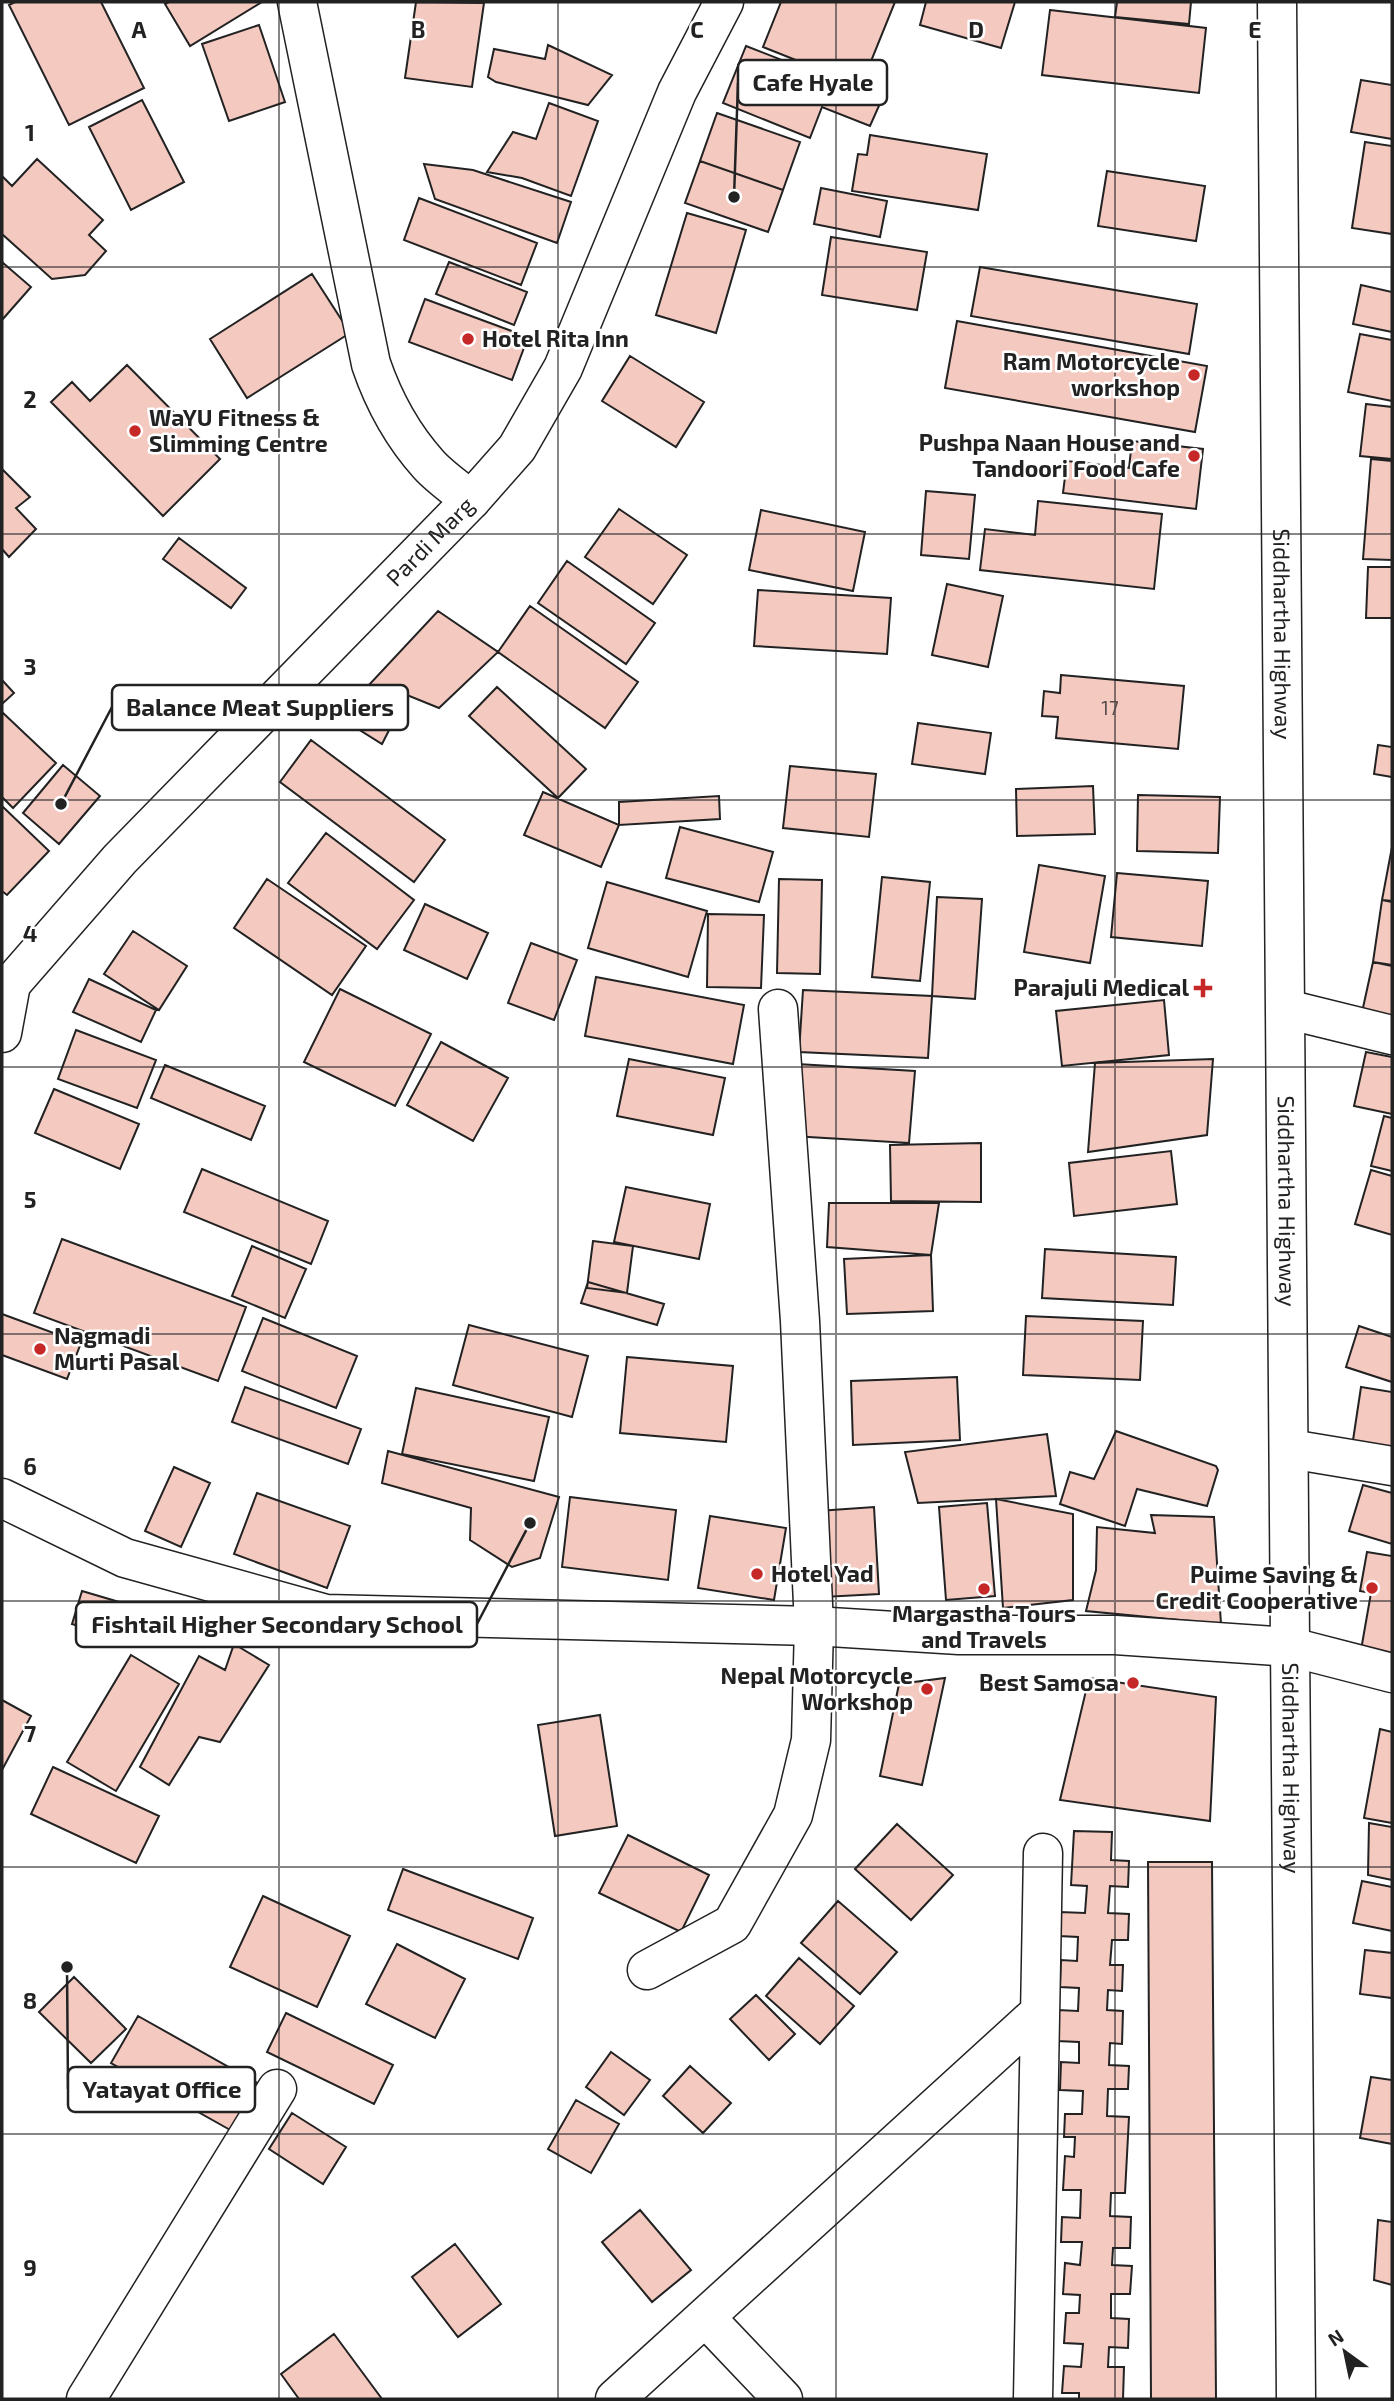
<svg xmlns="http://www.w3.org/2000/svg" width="1394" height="2401" viewBox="0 0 1394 2401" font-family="'Exo 2',sans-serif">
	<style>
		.building { fill: #f3c9c0; stroke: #222; stroke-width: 2 }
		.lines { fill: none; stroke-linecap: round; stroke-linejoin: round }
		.minor-casing { stroke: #222; stroke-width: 41 }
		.major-casing { stroke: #222; stroke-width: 41 }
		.highway-casing { stroke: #222; stroke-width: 41 }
		.minor { stroke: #fff; stroke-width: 38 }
		.major { stroke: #fff; stroke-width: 38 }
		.highway { stroke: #fff; stroke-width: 38 }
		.grid { fill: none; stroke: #222; stroke-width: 2; stroke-opacity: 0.55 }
		.poi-dot { fill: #c62828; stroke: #fff; stroke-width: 2.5 }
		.labels { text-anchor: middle; stroke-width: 5; stroke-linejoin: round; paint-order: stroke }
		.number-label { font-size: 19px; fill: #564c4a }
		.poi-label { font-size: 23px; font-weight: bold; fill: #222; stroke: #fff; text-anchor: end }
		.street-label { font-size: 23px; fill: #222; stroke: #fff }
		.grid-label { font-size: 23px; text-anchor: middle; font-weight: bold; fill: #222; stroke: #fff; stroke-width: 5; stroke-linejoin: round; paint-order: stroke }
		.leader { fill: none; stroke: #222; stroke-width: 2.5 }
		.callout-dot { fill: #222; stroke: #fff; stroke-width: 2.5 }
		.callout { fill: #fff; stroke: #222; stroke-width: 2.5 }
		.callout-label { font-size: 24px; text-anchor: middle; font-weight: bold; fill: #222 }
	</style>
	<rect width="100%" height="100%" fill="#fff"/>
	<path class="building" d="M15 2H101L144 88 69 125 9 5Z
		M169 2H262L190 46 165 4Z
		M416 2 484 3 472 87 405 78Z
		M781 2H895L861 86 763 47Z
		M926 2H1015L1001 48 920 25Z
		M1117 2H1191L1189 24 1115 17Z
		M1050 10 1206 28 1199 93 1042 75Z
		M259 25 285 102 229 121 202 44Z
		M548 45 612 75 588 105 496 82 488 77 494 49 545 59Z
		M746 46 882 99 870 126 822 107 810 138 723 103Z
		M1361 80 1392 85V139L1351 132Z
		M142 100 184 182 131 210 89 127Z
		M549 103 598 121 571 196 522 178 487 172 513 132 536 139Z
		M717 113 800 142 783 190 700 161Z
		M870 135 987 154 978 210 852 191 858 154 867 155Z
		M1365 142 1392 146V234L1352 228Z
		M37 159 103 220 89 235 106 251 85 275 52 279 2 234V176L12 186Z
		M700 161 783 190 768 232 685 203Z
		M424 164 473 170 571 202 557 243 435 199Z
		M1107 171 1205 186 1196 241 1098 226Z
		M821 188 887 201 880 237 814 224Z
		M419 198 537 243 521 285 404 240Z
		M687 213 746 230 716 333 656 315Z
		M831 237 927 252 917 310 822 295Z
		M2 262 31 287 2 320Z
		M449 262 527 292 514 325 436 294Z
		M980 267 1197 304 1189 354 971 316Z
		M312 274 350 333 247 398 210 339Z
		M1361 285 1392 292V332L1353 324Z
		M425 299 528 337 512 380 409 342Z
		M957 321 1207 366 1195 432 945 388Z
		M1360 334 1392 340V401L1348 392Z
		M630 356 704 402 676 447 602 401Z
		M127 365 220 459 163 516 51 402 72 382 90 401Z
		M1366 404 1392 407V459L1360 456Z
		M1132 441 1203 449 1196 509 1063 493 1067 461 1129 468Z
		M1371 459 1392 461V560L1363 559Z
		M2 469 30 497 16 508 36 529 9 557 2 549Z
		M926 491 975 495 969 559 921 555Z
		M1038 501 1162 514 1154 589 980 570 985 529 1035 535Z
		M619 509 687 555 653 604 585 557Z
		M761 510 865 532 853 591 749 570Z
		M179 538 246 588 231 608 163 559Z
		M567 561 655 623 626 664 538 603Z
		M1368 567H1392V618H1366Z
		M947 584 1003 596 988 667 932 655Z
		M758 590 891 598 887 654 754 646Z
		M530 606 638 682 605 728 498 652Z
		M438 611 498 652 439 708 407 695 382 744 339 717Z
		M1061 675 1184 686 1178 749 1056 738 1058 717 1042 716 1044 691 1060 693Z
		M2 680 14 693 2 704Z
		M497 687 586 769 558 798 469 716Z
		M2 712 56 763 13 808 2 797Z
		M918 723 991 733 985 774 912 764Z
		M311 740 445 840 414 882 280 782Z
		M1378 745 1392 747V777L1374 774Z
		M63 765 100 796 59 844 23 813Z
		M790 766 876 774 869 837 783 828Z
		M1093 786 1095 834 1017 836 1016 789Z
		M543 792 619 825 601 867 524 835Z
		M1138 795 1220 797 1218 853 1137 851Z
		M719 796 720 819 619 825V802Z
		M2 806 49 851 7 895 2 891Z
		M680 827 773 852 759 902 666 878Z
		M326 833 414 900 377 949 288 883Z
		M1392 847V902L1382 900Z
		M1039 865 1105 876 1090 963 1024 952Z
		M1117 873 1208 881 1202 946 1111 937Z
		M882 877 930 882 920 981 872 977Z
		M267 879 366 946 332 995 234 928Z
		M779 879 822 880 820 974 777 973Z
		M607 882 707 911 688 977 588 948Z
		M937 897 982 899 975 999 932 996Z
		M1382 900 1392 901V965L1373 962Z
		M425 904 488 933 467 979 404 950Z
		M708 914 764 915 761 988 707 987Z
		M133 931 187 966 159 1010 104 974Z
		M531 943 577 960 554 1020 508 1003Z
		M1373 962 1392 966V1024L1361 1017Z
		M596 977 744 1005 733 1064 585 1036Z
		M89 979 156 1010 141 1042 73 1012Z
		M340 989 431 1034 395 1106 304 1062Z
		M803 990 932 996 928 1058 799 1052Z
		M1164 1000 1169 1055 1062 1066 1056 1011Z
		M76 1030 156 1060 137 1108 58 1079Z
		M441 1042 508 1078 473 1141 407 1105Z
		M1366 1052 1392 1057V1114L1354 1106Z
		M629 1059 725 1078 713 1135 617 1116Z
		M1213 1059 1207 1135 1088 1152 1095 1063Z
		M797 1064 915 1071 909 1143 792 1136Z
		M165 1065 265 1106 251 1140 151 1098Z
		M54 1089 139 1124 120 1169 35 1133Z
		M1384 1116 1392 1118V1171L1371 1166Z
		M981 1143V1202L891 1201 890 1145Z
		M1171 1151 1177 1204 1074 1216 1069 1163Z
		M202 1169 328 1221 311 1264 184 1212Z
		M1371 1170 1392 1176V1235L1355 1224Z
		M626 1187 710 1204 699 1259 614 1242Z
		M829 1203H939L931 1255 827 1247Z
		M62 1239 246 1307 218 1381 34 1313Z
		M593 1241 633 1246 627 1293 587 1288Z
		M252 1246 306 1269 285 1318 232 1296Z
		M1045 1249 1176 1257 1173 1305 1042 1298Z
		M931 1255 933 1311 847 1314 844 1259Z
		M588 1282 664 1304 657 1325 581 1303Z
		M2 1314 81 1343 67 1379 2 1355Z
		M1026 1316 1143 1321 1140 1380 1023 1375Z
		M263 1318 357 1356 336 1408 242 1371Z
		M469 1325 588 1356 572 1417 453 1385Z
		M1359 1326 1392 1337V1382L1346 1367Z
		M627 1357 733 1366 726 1442 620 1433Z
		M957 1377 960 1440 853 1445 851 1381Z
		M245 1387 361 1429 348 1464 232 1422Z
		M1361 1387 1392 1392V1453L1352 1447Z
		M416 1388 549 1417 534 1481 402 1454Z
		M1116 1431 1216 1466 1218 1470 1207 1506 1137 1489 1125 1526 1060 1504 1070 1472 1094 1479Z
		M1047 1434 1056 1496 918 1503 905 1452Z
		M388 1451 559 1497 540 1558 512 1567 470 1540 471 1508 382 1483Z
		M174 1467 210 1483 181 1547 145 1531Z
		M1363 1485 1392 1493V1544L1349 1531Z
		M257 1493 350 1526 327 1588 234 1554Z
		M570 1497 676 1510 668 1580 562 1567Z
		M996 1499 1073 1514V1600L1003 1608Z
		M987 1503 995 1596 946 1600 939 1507Z
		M874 1507 879 1594 823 1597 818 1511Z
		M1151 1515 1214 1517 1221 1624 1086 1611 1096 1570 1097 1527 1155 1533Z
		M710 1516 786 1528 774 1600 698 1588Z
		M1367 1552 1392 1556V1655L1361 1650 1371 1593 1360 1591Z
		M82 1591 153 1612 143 1645 72 1624Z
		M234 1644 269 1665 220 1742 199 1737 169 1785 140 1767 199 1656 225 1670Z
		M131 1655 179 1684 116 1791 67 1762Z
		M945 1678 922 1785 880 1776 899 1684Z
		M1089 1678 1216 1697 1210 1821 1060 1800Z
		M2 1700 31 1716 2 1770Z
		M600 1715 617 1826 555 1836 538 1725Z
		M1380 1729 1392 1732V1823L1364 1818Z
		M53 1767 159 1816 136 1863 31 1814Z
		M1369 1823 1392 1827V1880L1368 1875Z
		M897 1824 953 1875 911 1920 855 1869Z
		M1074 1831 1112 1832 1111 1860 1129 1861 1128 1887 1110 1886 1108 1913 1129 1914 1128 1940H1112L1110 1965H1123L1122 1991 1108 1990 1107 2010 1123 2011 1122 2044 1110 2043 1109 2065 1129 2066 1128 2089H1108L1107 2116 1129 2117 1125 2193H1111L1110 2216 1131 2217 1130 2248H1113L1112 2265 1132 2266 1130 2294H1111V2318L1129 2319 1128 2348 1109 2347 1108 2367H1124L1123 2399H1079V2393H1062L1064 2366 1081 2367 1083 2344 1064 2343 1066 2313H1079L1080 2295 1063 2294 1065 2263 1080 2265 1082 2242H1061L1062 2217 1080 2218 1081 2190H1063L1065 2156 1074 2157 1075 2137H1064L1065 2114H1082L1083 2091 1060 2090 1061 2062 1079 2063V2042L1057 2041 1058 2010 1078 2011 1079 1988 1060 1987 1061 1960 1077 1961 1078 1937 1059 1936 1060 1912 1085 1913 1087 1886 1071 1885Z
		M628 1835 709 1875 681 1932 599 1893Z
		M1148 1862H1212L1216 2399H1151Z
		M403 1869 533 1918 518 1959 388 1910Z
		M1362 1881 1392 1887V1931L1353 1923Z
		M263 1896 350 1936 317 2007 230 1967Z
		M838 1901 897 1952 860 1994 801 1943Z
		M397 1944 465 1979 435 2038 366 2004Z
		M1365 1950 1392 1953V1998L1360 1994Z
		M799 1958 854 2006 820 2044 766 1996Z
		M74 1977 126 2029 91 2063 39 2012Z
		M756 1995 795 2034 769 2060 730 2019Z
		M286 2013 393 2065 374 2104 267 2052Z
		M138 2016 259 2084 232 2131 111 2063Z
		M611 2052 650 2080 624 2115 586 2087Z
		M690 2066 731 2103 703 2133 663 2096Z
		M1371 2077 1392 2080V2144L1360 2138Z
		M576 2100 619 2124 591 2173 548 2149Z
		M292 2113 346 2147 323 2184 269 2149Z
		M640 2210 691 2270 652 2302 602 2242Z
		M1378 2220 1392 2222V2285L1374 2280Z
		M455 2244 501 2304 458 2337 412 2277Z
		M334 2334 382 2399H299L281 2374Z"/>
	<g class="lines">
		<g class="minor-casing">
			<path id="minor" d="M297 2 371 364C384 402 402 435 429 465 441 478 457 489 471 500
				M1286 1009 1392 1035
				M1290 1449 1392 1466
				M647 1970 732 1924 793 1815 811 1740 814 1626 800 1321 778 1009
				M705 2317 783 2399
				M86 2399 277 2089
				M615 2399 1040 2012
				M1033 2399 1043 1853"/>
		</g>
		<g class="major-casing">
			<g id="major">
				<path id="s1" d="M2 989 11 984 120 859 471 500 517 448 563 368 677 92 724 2"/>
				<path d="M2 1033 11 984"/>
				<path d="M2 1498 125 1558 326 1614 814 1626 959 1635H1115L1291 1647 1392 1673"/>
			</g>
		</g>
		<g class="highway-casing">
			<g id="highway">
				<path id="s2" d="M1277 2 1296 2399"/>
			</g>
		</g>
		<use href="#minor" class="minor"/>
		<use href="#major" class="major"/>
		<use href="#highway" class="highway"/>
	</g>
	<path class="grid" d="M279 2V2399M558 2V2399M836 2V2399M1115 2V2399M2 267H1392M2 534H1392M2 800H1392M2 1067H1392M2 1334H1392M2 1601H1392M2 1867H1392M2 2134H1392"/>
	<g class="poi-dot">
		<circle cx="468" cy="339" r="7"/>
		<circle cx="1194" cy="375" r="7"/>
		<circle cx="135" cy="431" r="7"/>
		<circle cx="1194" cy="456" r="7"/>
		<path d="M1199.5 977.5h7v7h7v7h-7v7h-7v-7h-7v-7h7z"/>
		<circle cx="40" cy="1349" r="7"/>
		<circle cx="757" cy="1574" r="7"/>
		<circle cx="1372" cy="1588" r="7"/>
		<circle cx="984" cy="1589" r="7"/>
		<circle cx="1133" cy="1683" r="7"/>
		<circle cx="927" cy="1689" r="7"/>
	</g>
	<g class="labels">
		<g class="number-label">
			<text x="1110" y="715">17</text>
		</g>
		<g class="poi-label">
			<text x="482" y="347" text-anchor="start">Hotel Rita Inn</text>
			<text x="1180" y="370">Ram Motorcycle<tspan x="1180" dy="26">workshop</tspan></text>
			<text x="149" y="426" text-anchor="start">WaYU Fitness &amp;<tspan x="149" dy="26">Slimming Centre</tspan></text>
			<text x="1180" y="451">Pushpa Naan House and<tspan x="1180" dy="26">Tandoori Food Cafe</tspan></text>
			<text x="1189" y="996">Parajuli Medical</text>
			<text x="54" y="1344" text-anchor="start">Nagmadi<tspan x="54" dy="26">Murti Pasal</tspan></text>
			<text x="771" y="1582" text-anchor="start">Hotel Yad</text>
			<text x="1358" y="1583">Puime Saving &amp;<tspan x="1358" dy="26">Credit Cooperative</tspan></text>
			<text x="984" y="1622" text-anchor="middle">Margastha Tours<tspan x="984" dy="26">and Travels</tspan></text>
			<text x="913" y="1684">Nepal Motorcycle<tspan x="913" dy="26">Workshop</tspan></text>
			<text x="1119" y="1691">Best Samosa</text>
		</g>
		<g class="street-label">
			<text dy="8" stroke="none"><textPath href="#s1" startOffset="620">Pardi Marg</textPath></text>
			<text dy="8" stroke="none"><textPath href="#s2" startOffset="632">Siddhartha Highway</textPath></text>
			<text dy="8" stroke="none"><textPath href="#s2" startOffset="1199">Siddhartha Highway</textPath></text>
			<text dy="8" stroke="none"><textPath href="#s2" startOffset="1766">Siddhartha Highway</textPath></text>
		</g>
	</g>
	<g class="grid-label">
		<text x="139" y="38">A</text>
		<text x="418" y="38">B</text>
		<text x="697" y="38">C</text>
		<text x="976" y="38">D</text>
		<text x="1255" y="38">E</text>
		<text x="30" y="141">1</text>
		<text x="30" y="408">2</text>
		<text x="30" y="675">3</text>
		<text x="30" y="942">4</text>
		<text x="30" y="1208">5</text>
		<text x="30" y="1475">6</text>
		<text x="30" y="1742">7</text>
		<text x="30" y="2009">8</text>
		<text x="30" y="2276">9</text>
	</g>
	<path class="leader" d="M734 197L738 83M61 804L112 707M530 1523L477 1624M67 1967L68 2089"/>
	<g class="callout-dot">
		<circle cx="734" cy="197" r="7"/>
		<circle cx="61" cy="804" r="7"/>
		<circle cx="530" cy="1523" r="7"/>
		<circle cx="67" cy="1967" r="7"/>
	</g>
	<g class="callout">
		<rect x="738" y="60" width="149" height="45" rx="7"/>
		<rect x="112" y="685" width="296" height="45" rx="7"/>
		<rect x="76" y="1602" width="401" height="45" rx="7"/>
		<rect x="68" y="2067" width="187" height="45" rx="7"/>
	</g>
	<g class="callout-label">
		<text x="813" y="91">Cafe Hyale</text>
		<text x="260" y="716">Balance Meat Suppliers</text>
		<text x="277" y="1633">Fishtail Higher Secondary School</text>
		<text x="162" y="2098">Yatayat Office</text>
	</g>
	<rect width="1394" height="2401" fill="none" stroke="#222222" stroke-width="7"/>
	<g transform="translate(1345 2352) rotate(327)" stroke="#ffffff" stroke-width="5" paint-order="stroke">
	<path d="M0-5L12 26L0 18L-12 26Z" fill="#222222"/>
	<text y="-10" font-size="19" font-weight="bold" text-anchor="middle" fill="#222222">N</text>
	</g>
</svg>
